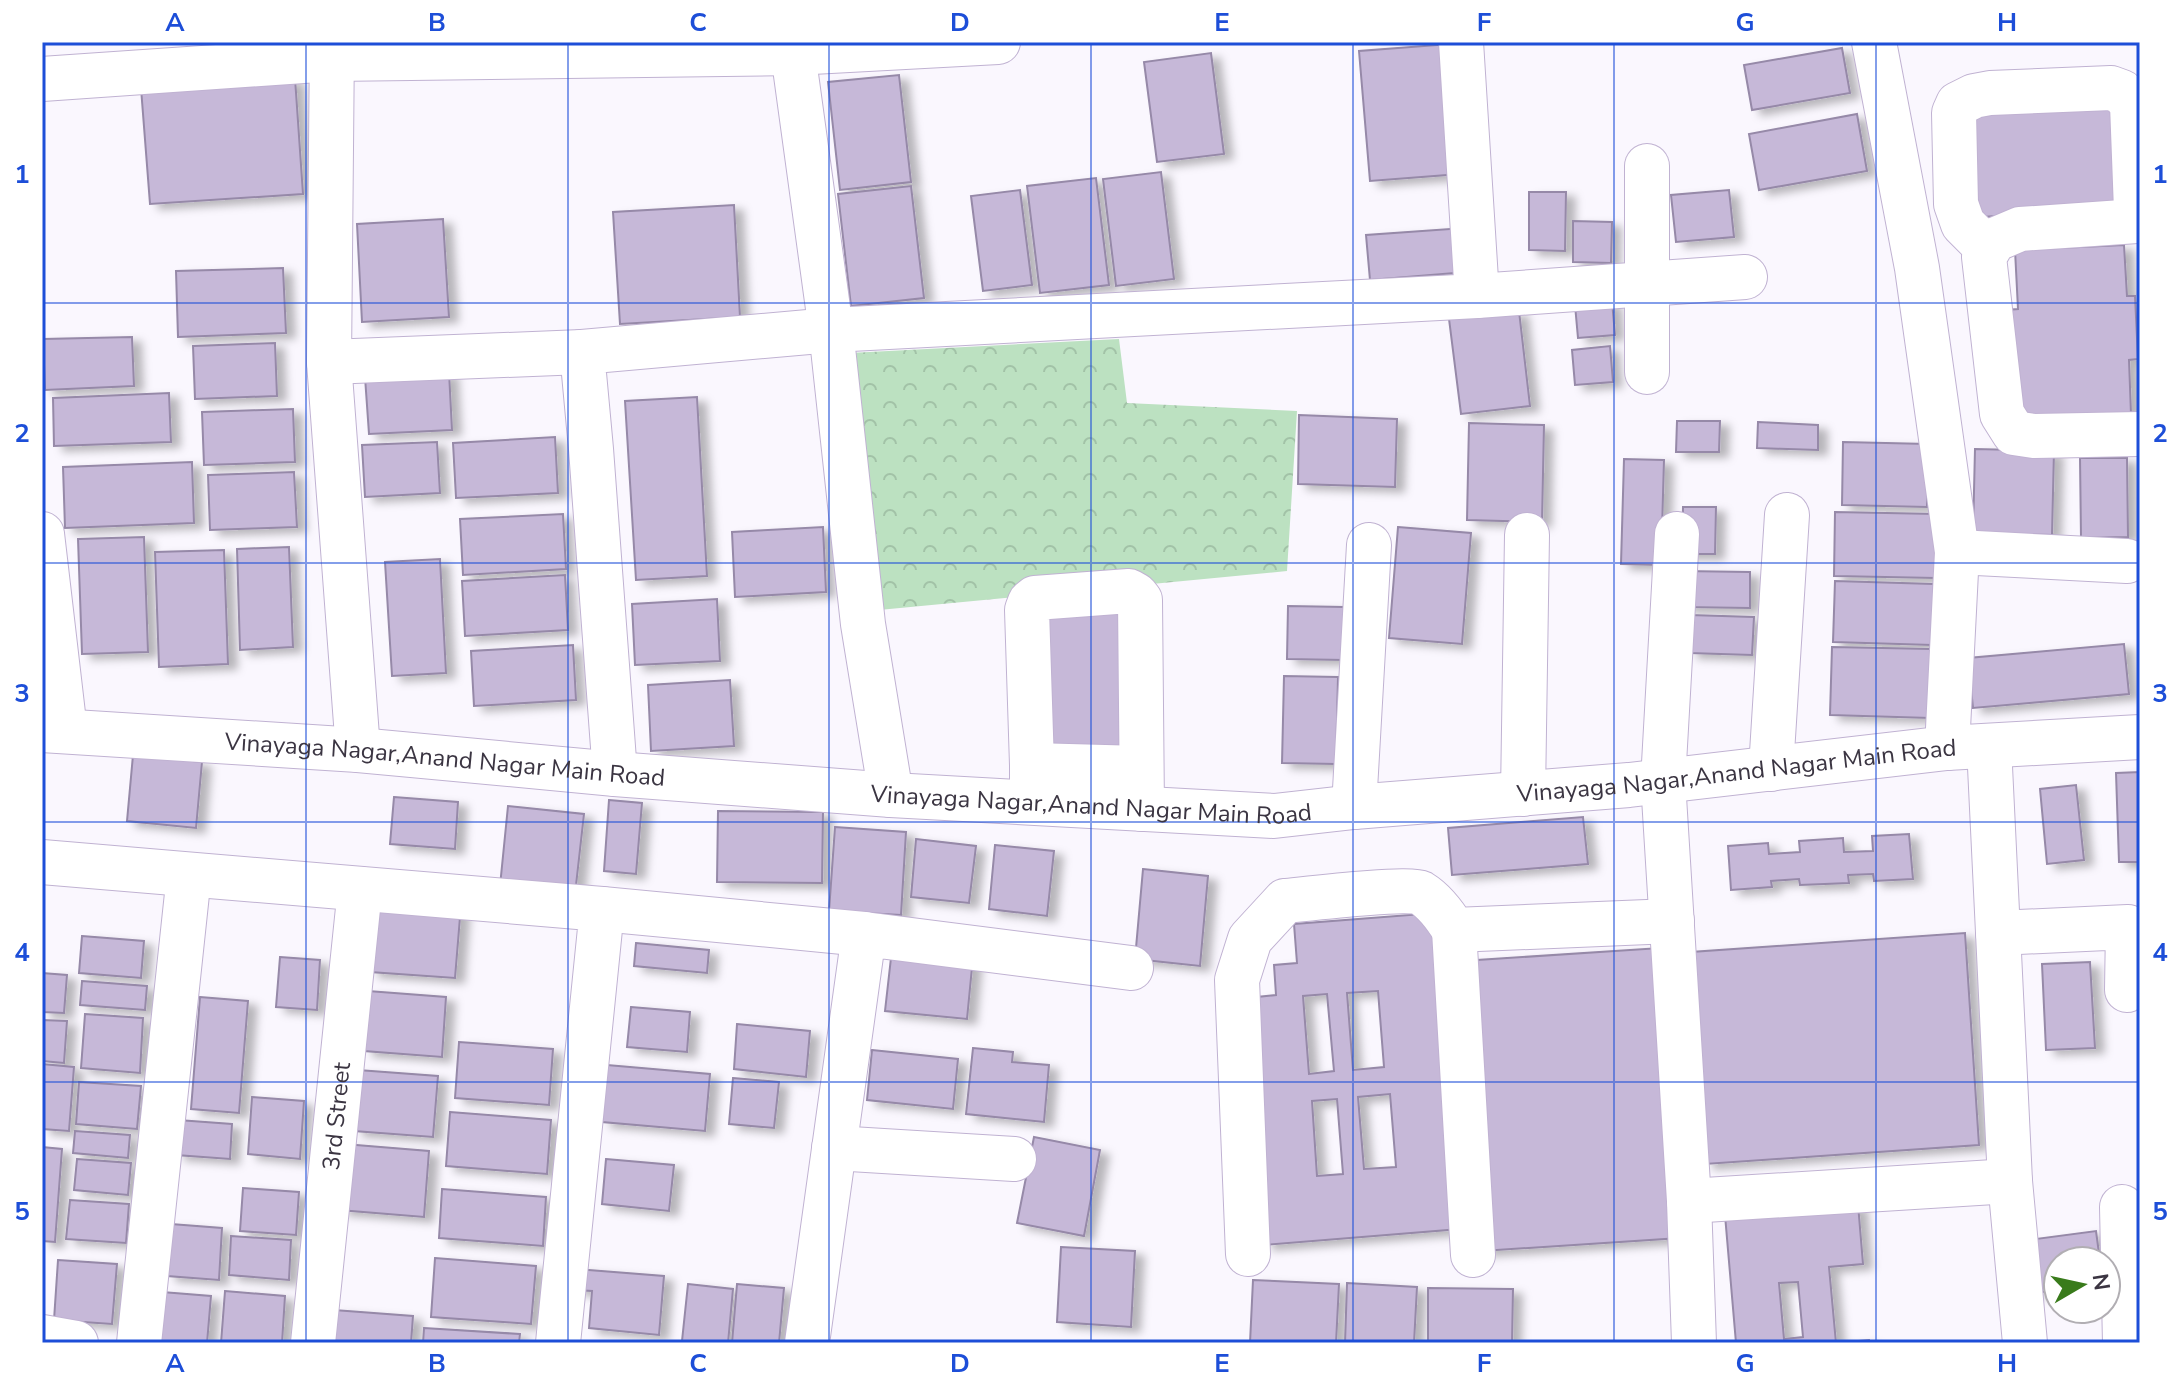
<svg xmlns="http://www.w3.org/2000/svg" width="2182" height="1385" viewBox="0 0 2182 1385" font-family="'Nunito Sans',sans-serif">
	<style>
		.park { fill: url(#park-crowns) }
		.building { fill: #c6b8d8; stroke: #9689a8; stroke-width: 2; fill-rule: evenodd; filter: url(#shadow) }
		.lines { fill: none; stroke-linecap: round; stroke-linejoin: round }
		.minor-casing { stroke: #c0b2d2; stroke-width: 46 }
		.minor { stroke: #fff; stroke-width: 44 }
		.grid { fill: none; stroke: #1d4ed8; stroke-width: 2; stroke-opacity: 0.55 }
		.labels { text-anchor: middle; stroke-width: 6; stroke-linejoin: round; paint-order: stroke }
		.street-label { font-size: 24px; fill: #3b3542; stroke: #fff }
		.neatline { fill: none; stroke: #1d4ed8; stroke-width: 3 }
		.grid-label { font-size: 26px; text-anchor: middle; font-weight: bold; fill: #1d4ed8 }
	</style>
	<defs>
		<pattern id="park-crowns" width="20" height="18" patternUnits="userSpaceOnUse" patternTransform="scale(2)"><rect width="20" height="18" fill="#bce1c1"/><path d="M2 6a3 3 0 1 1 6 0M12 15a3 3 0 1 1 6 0" fill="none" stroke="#a2c2a7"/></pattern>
		<filter id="shadow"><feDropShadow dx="9" dy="5" stdDeviation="4" flood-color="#0004"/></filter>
	</defs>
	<rect width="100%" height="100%" fill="#faf7fe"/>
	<path class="park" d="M1119 339 1127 403 1297 411 1287 571 879 610 850 353Z"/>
	<path class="building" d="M1450 44 1460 174 1370 181 1359 51Z
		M1842 48 1850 93 1752 110 1744 65Z
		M1211 53 1224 154 1157 162 1144 62Z
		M899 75 911 182 840 190 828 82Z
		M295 78 303 194 150 204 141 88Z
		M2123 96 2131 207 1967 218 1960 107Z
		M1857 114 1867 171 1759 190 1749 134Z
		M1161 172 1174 279 1116 286 1103 179Z
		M1096 178 1109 285 1040 293 1027 186Z
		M911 186 924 298 851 306 838 194Z
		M1020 190 1032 285 983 291 971 196Z
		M1729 190 1734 237 1676 242 1671 195Z
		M1529 192H1566L1565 251 1529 250Z
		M734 205 740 317 620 324 613 212Z
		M443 219 449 317 362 322 357 224Z
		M1573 221 1612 222 1611 263 1573 262Z
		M1464 228 1467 272 1370 280 1366 235Z
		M2124 245 2127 296H2135L2138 359 2129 360 2131 414 2021 419 2006 310 2018 309 2015 250Z
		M283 268 286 333 178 337 176 271Z
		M1612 301 1615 335 1578 338 1575 305Z
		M1519 311 1530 406 1461 414 1449 319Z
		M132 337 134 386 45 390 43 339Z
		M275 343 277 396 195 399 193 346Z
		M1610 346 1613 382 1575 385 1572 350Z
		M449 372 452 430 369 434 365 377Z
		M169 393 171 442 54 446 53 398Z
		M697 397 707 576 636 580 625 401Z
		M293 409 295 462 204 465 202 412Z
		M1299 415 1397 419 1395 487 1298 484Z
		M1677 421H1720L1719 452H1676Z
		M1758 422 1818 425V450L1757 448Z
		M1469 423 1544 425 1542 522 1467 520Z
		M555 437 558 493 456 498 453 443Z
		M437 442 440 493 365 497 362 445Z
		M1843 442 1928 444 1927 507 1842 505Z
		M1975 449 2054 451 2052 535 1973 533Z
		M2080 458H2127L2128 537 2081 538Z
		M1624 459 1664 460 1661 565 1621 564Z
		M192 462 194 523 65 528 63 467Z
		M294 472 297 527 210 530 208 475Z
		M1683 507H1716L1715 554H1682Z
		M1835 512 1937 514 1936 578 1834 576Z
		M563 514 566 569 463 575 460 519Z
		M823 527 826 592 735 597 732 532Z
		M1398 527 1471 533 1462 644 1389 638Z
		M144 537 148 652 82 654 78 539Z
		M289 547 293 647 240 650 237 549Z
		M224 550 228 664 159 667 155 552Z
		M440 559 446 673 392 676 385 562Z
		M1682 571 1750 572V608L1682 607Z
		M565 575 568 630 465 636 462 581Z
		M1835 581 1934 584 1932 645 1833 642Z
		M717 599 720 661 635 665 632 604Z
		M1124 605 1127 747 1036 749 1033 607Z
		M1288 606 1345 607 1344 660 1287 659Z
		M1690 615 1754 617 1752 655 1689 653Z
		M2124 644 2129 694 1973 708 1968 658Z
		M573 645 576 700 474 706 471 651Z
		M1832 647 1932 649 1930 718 1830 715Z
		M1284 676 1338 677 1336 764 1282 763Z
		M730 680 734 746 651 751 648 685Z
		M133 755 202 762 196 828 127 821Z
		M2140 772V862H2119L2116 773Z
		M2076 785 2084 860 2047 864 2040 789Z
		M394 797 458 802 455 849 390 844Z
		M609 800 642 803 636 874 604 871Z
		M508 806 584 814 575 894 500 886Z
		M718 811 823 812 822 883 717 882Z
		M1583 817 1588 864 1452 875 1448 828Z
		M835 827 906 832 901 915 829 911Z
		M1909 834 1913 879 1874 881 1873 874 1848 875 1849 883 1800 885 1799 879 1771 881 1772 887 1731 890 1728 846 1768 843 1769 854 1800 852 1799 841 1843 838 1844 852 1873 851 1872 836Z
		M916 839 976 846 969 903 911 897Z
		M995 845 1054 851 1047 916 989 909Z
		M1143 869 1208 876 1200 966 1135 959Z
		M375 899 461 905 455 978 370 972Z
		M1435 913 1460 1229 1264 1245 1257 997 1276 995 1274 965 1297 963 1294 924ZM1378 991 1384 1067 1353 1070 1347 993ZM1327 994 1334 1071 1309 1074 1303 996ZM1390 1094 1396 1167 1364 1169 1358 1097ZM1337 1099 1343 1174 1317 1176 1312 1101Z
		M1965 933 1979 1145 1705 1164 1691 952Z
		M82 936 144 941 141 978 79 973Z
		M636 943 709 950 707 973 634 966Z
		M1660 948 1680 1238 1482 1251 1462 961Z
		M892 949 973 957 967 1019 885 1011Z
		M280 957 320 960 317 1010 276 1007Z
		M2090 962 2095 1048 2046 1050 2042 964Z
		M42 973 67 975 64 1013 42 1012Z
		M82 981 147 986 145 1010 80 1005Z
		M368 991 446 997 442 1057 364 1051Z
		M200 997 248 1001 239 1113 191 1109Z
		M631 1007 690 1012 687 1052 627 1047Z
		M85 1014 143 1018 140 1073 81 1068Z
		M42 1020 67 1021 64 1063 42 1061Z
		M737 1024 810 1031 806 1077 734 1069Z
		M459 1042 553 1049 549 1105 455 1098Z
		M973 1048 1013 1052 1012 1062 1049 1065 1044 1122 966 1114Z
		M872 1050 958 1059 953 1109 867 1100Z
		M42 1064 74 1067 69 1131 42 1129Z
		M607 1065 710 1074 705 1131 602 1122Z
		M358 1070 438 1076 433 1137 354 1131Z
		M733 1078 779 1082 774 1128 729 1124Z
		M79 1082 141 1086 137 1129 76 1124Z
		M252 1097 304 1101 300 1159 248 1154Z
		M450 1112 551 1120 547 1174 446 1166Z
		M178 1120 232 1124 230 1159 176 1155Z
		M75 1131 130 1135 128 1158 73 1153Z
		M1034 1137 1100 1150 1084 1236 1017 1223Z
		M344 1144 429 1151 424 1217 339 1210Z
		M42 1147 62 1149 55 1242 42 1241Z
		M77 1159 131 1163 128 1195 74 1190Z
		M606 1159 674 1165 669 1211 602 1204Z
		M243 1188 299 1192 296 1235 240 1231Z
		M442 1189 546 1197 543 1246 439 1238Z
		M70 1200 129 1204 126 1243 66 1239Z
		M1858 1204 1863 1264 1829 1267 1836 1343 1869 1340 1870 1343H1736L1725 1215ZM1798 1282 1803 1337 1784 1339 1779 1283Z
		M171 1224 222 1228 219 1280 167 1276Z
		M2096 1231 2100 1261H2058V1290L2036 1293 2028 1240Z
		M231 1236 291 1240 289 1280 229 1275Z
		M1061 1247 1135 1251 1131 1327 1057 1322Z
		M435 1258 536 1266 531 1324 431 1317Z
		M58 1260 117 1264 112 1324 54 1320Z
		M576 1269 664 1276 659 1335 589 1328 592 1291 574 1290Z
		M1253 1280 1339 1284 1336 1343H1250Z
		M1347 1283 1417 1287 1414 1343H1345Z
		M688 1284 733 1289 728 1343 682 1341Z
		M737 1284 784 1288 779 1343H732Z
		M1428 1288 1513 1289 1512 1343H1428Z
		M225 1291 285 1296 282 1343H221Z
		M162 1292 211 1296 207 1343H158Z
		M334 1310 413 1316 411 1343H331Z
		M424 1328 520 1334 519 1343H423Z"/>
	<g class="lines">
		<g class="minor-casing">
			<g id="minor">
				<path d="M332 42 329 362 358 750"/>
				<path d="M1874 42 1917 268 1957 552 1947 748"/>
				<path d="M793 53 831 330 863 624 891 795"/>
				<path d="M42 79 332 59 793 53 998 42"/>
				<path d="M1647 166V372"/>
				<path d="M2137 221 2020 229 1994 240 1984 257 2002 414 2014 433 2034 436 2140 434"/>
				<path d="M1988 249 1963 224 1956 204 1954 113 1958 104 1974 96 1990 93 2111 88 2122 92 2132 104 2136 210"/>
				<path d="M1477 296 1745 277"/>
				<path d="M329 362 582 352"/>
				<path d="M42 534 65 731"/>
				<path d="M1677 534 1663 781 1689 1201 1694 1343"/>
				<path d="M1957 552 2127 561"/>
				<path id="s1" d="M42 730 358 750 615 774 891 795 1274 816 1354 807 1629 785 1947 748 2140 737"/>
				<path d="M1989 746 2010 1181 2025 1343"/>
				<path d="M1032 765 1027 610 1030 602 1035 598 1129 591 1136 595 1140 600 1142 809"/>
				<path d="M1771 769 1787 515"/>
				<path d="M615 774 591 449 582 352 831 330 1477 296 1461 42"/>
				<path d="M1523 794 1527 535"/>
				<path d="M1032 796V765L1141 768"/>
				<path d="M1354 807 1369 545"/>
				<path d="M42 862 602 909 558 1343"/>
				<path d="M602 909 864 934"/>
				<path d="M1454 930 1473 1255"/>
				<path d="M1998 933 2128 927 2127 990"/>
				<path d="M834 1148 1014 1159"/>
				<path d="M1689 1201 2010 1181"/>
				<path d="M2122 1207 2125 1343"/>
				<path d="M1248 1254 1237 980 1250 939 1285 901C1306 899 1408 887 1421 893 1434 901 1446 917 1454 930L1672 921"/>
				<path d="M42 1337 76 1343"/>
				<path d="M139 1343 189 875"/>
				<path id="s2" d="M313 1343 360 889"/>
				<path d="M807 1343 864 934 1131 968"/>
			</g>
		</g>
		<use href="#minor" class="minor"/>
	</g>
	<path class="grid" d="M306 42V1343M568 42V1343M829 42V1343M1091 42V1343M1353 42V1343M1614 42V1343M1876 42V1343M42 303H2140M42 563H2140M42 822H2140M42 1082H2140"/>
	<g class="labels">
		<g class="street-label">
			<text dy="8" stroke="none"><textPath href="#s1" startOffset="404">Vinayaga Nagar,Anand Nagar Main Road</textPath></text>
			<text dy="8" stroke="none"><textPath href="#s1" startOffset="1700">Vinayaga Nagar,Anand Nagar Main Road</textPath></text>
			<text dy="8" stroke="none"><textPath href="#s1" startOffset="1052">Vinayaga Nagar,Anand Nagar Main Road</textPath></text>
			<text dy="8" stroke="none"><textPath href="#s2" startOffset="228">3rd Street</textPath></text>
		</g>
	</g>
	<rect width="2182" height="1385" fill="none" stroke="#ffffff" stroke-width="88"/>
	<g transform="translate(2082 1285) rotate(81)"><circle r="38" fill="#ffffff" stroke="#b1aeb3" stroke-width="2"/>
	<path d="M0-6L14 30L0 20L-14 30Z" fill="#397b1b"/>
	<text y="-12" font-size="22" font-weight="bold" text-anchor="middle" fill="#3b3542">N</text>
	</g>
	<rect x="44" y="44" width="2094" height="1297" class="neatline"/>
	<g class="grid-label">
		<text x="175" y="31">A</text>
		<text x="437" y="31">B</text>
		<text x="698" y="31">C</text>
		<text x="960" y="31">D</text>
		<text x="1222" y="31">E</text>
		<text x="1484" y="31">F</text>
		<text x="1745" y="31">G</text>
		<text x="2007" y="31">H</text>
		<text x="22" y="183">1</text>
		<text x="2160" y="183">1</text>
		<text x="22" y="442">2</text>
		<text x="2160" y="442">2</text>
		<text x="22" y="702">3</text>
		<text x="2160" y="702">3</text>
		<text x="22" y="961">4</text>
		<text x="2160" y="961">4</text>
		<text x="22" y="1220">5</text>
		<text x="2160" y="1220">5</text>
		<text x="175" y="1372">A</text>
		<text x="437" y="1372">B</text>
		<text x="698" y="1372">C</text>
		<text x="960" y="1372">D</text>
		<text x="1222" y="1372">E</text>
		<text x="1484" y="1372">F</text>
		<text x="1745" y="1372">G</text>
		<text x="2007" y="1372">H</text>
	</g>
</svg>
